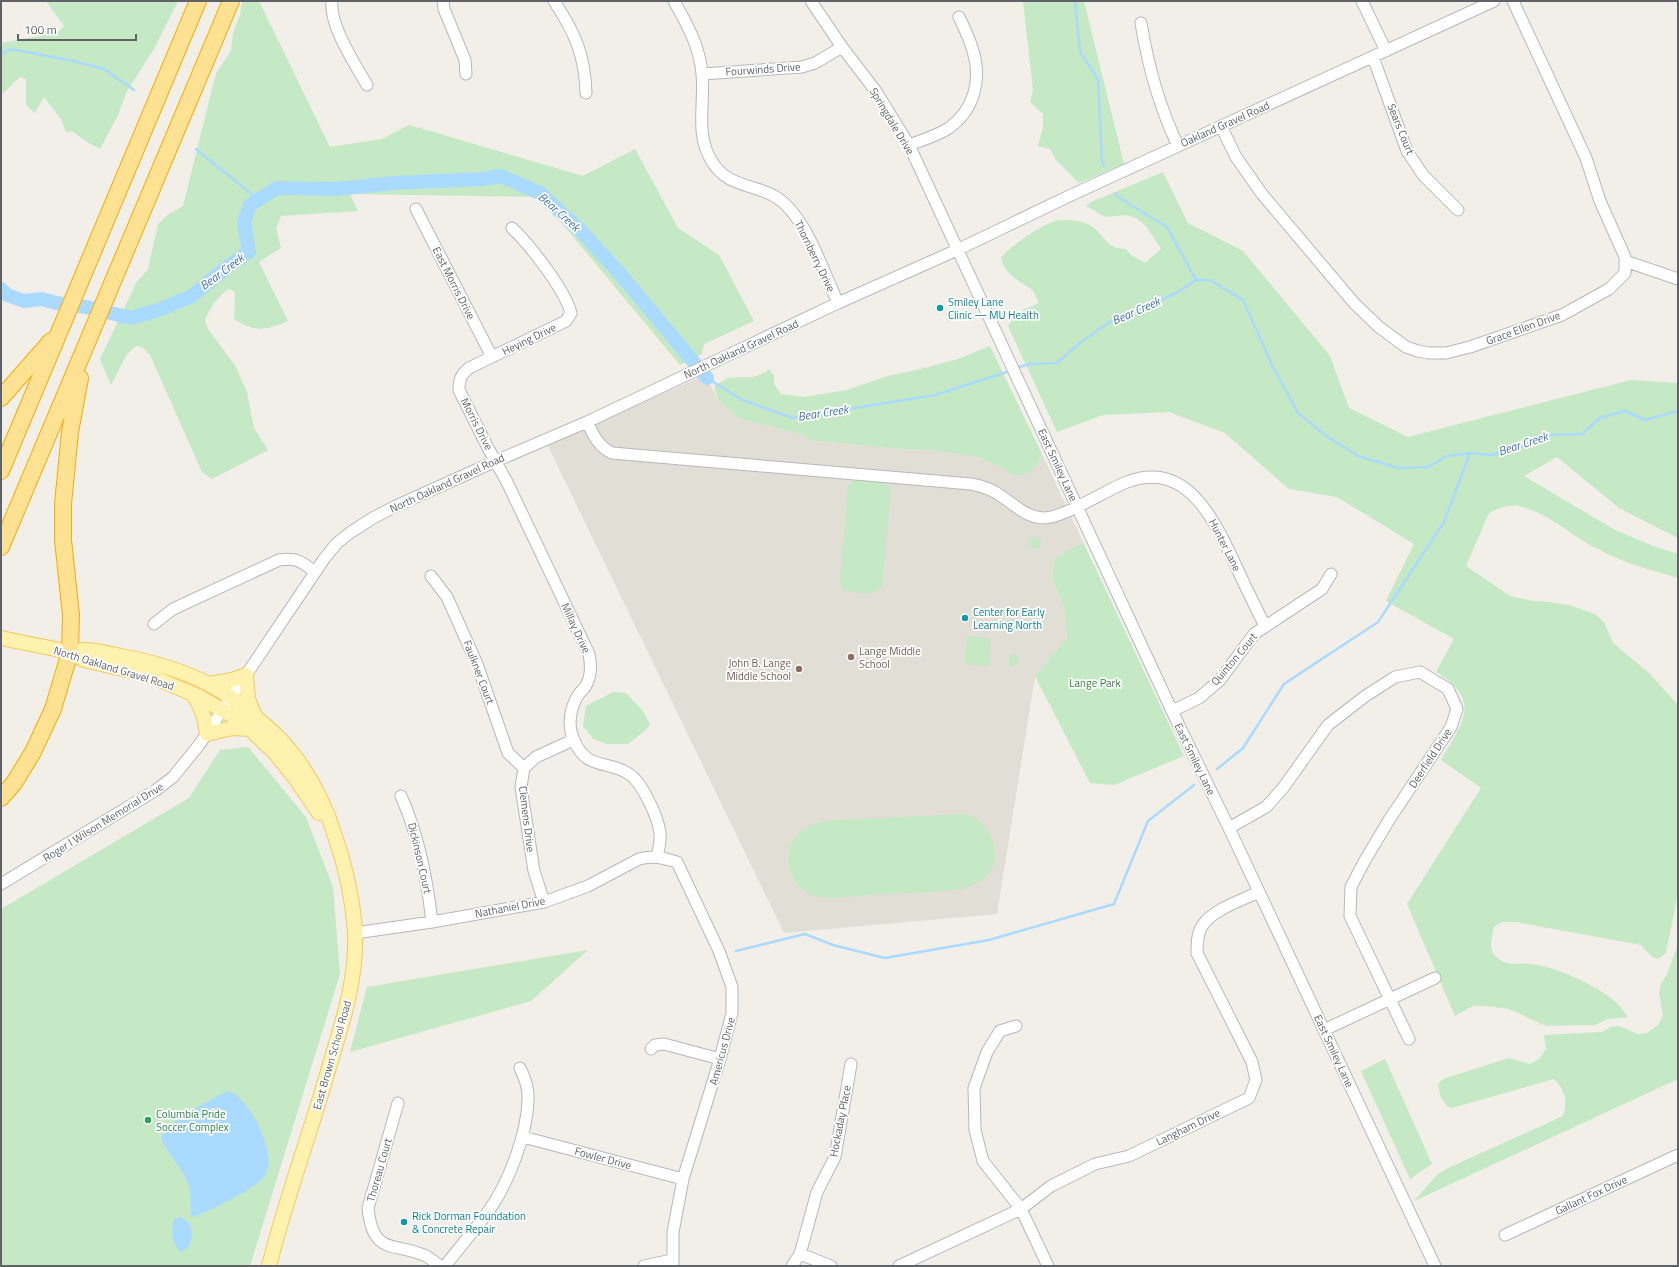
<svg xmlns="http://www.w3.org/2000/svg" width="1679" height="1267" viewBox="0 0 1679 1267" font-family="'Titillium Web',sans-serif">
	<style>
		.education { fill: #e1ded6 }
		.green { fill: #c5e8c5 }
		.water { fill: #aadaff }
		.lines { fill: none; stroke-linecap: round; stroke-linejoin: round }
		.stream { stroke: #aadaff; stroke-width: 2.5 }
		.river { stroke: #aadaff; stroke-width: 14 }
		.minor-casing { stroke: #b5b8bc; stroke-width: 13 }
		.major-casing { stroke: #f2c960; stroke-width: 16 }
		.highway-casing { stroke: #f9ab00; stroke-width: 18 }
		.minor { stroke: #fff; stroke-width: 11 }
		.major { stroke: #fff2af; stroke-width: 14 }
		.highway { stroke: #fde293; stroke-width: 16 }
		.culture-dot { fill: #0f9aa8; stroke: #fff; stroke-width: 1.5 }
		.education-dot { fill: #8d6e63; stroke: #fff; stroke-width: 1.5 }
		.leisure-dot { fill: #2e9e5b; stroke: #fff; stroke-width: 1.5 }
		.labels { text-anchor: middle; stroke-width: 3.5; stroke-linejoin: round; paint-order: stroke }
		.street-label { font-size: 11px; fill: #5f6368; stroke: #fff }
		.culture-label { font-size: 11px; fill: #0d838f; stroke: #fff; text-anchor: start }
		.education-label { font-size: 11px; fill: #785e54; stroke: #fff; text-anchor: start }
		.park-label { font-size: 11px; fill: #348238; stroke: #fff }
		.leisure-label { font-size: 11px; fill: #27864d; stroke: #fff; text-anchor: start }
		.water-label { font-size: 12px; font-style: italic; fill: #4174aa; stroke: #fff }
	</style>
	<rect width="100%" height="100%" fill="#f1efe8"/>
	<path class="education" d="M705 375 718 400 740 419 800 434 809 440 887 448 942 451 978 457 1001 467 1012 475 1036 466 1042 454 1083 542 1054 559 1052 579 1065 610 1067 638 1035 676 997 914 784 933 547 444Z"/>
	<path class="green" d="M46 1H178L154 49 127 91 117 117 100 149 87 142 72 131 66 132 61 119 44 97 35 113 26 105V79L20 77 1 95V43L57 33 64 26Z
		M242 1H259L330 147 382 139 409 125 583 176 635 149 678 228 719 255 754 321 704 344 702 354 680 365 540 197 350 194 358 211 281 216 276 229 281 248 259 262 288 321C265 330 256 333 234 319L235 292 229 289C217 297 211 306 205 320L208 329 236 367 247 392 254 428 268 450 212 479 202 472 150 355 142 347 136 346 127 354 111 385 100 359 136 283 148 269 158 224 169 214 183 206 216 73 231 51 233 33 240 15Z
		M1023 1H1084L1124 164 1079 183 1056 160 1050 149 1038 146 1043 127V114L1030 102 1033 90Z
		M1163 172 1188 223 1243 251 1330 356 1349 408 1408 437 1631 380 1678 383V538L1619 508 1557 457 1524 476 1615 530 1653 546 1678 554V578C1651 570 1623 563 1598 549 1571 536 1548 512 1518 506 1508 504 1497 509 1489 513L1466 566 1510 596 1533 601 1550 602 1572 606 1595 614 1604 622 1613 643 1650 674 1678 705V893L1666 953 1658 959 1652 957 1641 945 1516 922H1502L1494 927C1491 940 1487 952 1500 960 1510 966 1520 963 1531 964 1556 967 1592 983 1612 999 1619 1004 1623 1010 1628 1017L1607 1019 1595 1025 1546 1026 1509 1009 1485 1006H1473L1455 1016 1407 904 1481 788 1441 760C1461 724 1484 701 1436 672L1454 639 1386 601 1414 544 1337 497 1289 489 1225 433 1169 412 1103 415 1057 432 1008 326C1017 310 1024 310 1039 303 1037 299 1035 292 1031 289 1017 279 1005 275 1001 257 1012 245 1038 228 1052 222 1063 218 1085 220 1094 228 1107 239 1106 248 1126 249L1131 255 1145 263 1161 249 1146 226 1136 218 1127 215 1105 217 1086 206 1091 202Z
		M990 346 1042 454 1036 466 1024 475H1012L1001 467 978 457 942 451 887 448 809 440 800 434 740 419 718 400 714 386C719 384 724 379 729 378 747 375 752 382 769 369L774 376V384L781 394 803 397 847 390 888 376 921 369 958 359Z
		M854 480 884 482 888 485 891 491 882 585C876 598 859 592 847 591L844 590 840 584 848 486Z
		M1029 543a6 6 0 1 1 12 0a6 6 0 1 1-12 0Z
		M1083 542 1184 756 1114 785 1090 783 1035 676 1067 638 1065 610 1052 579 1054 559Z
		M1010 625a6 6 0 1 1 12 0a6 6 0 1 1-12 0Z
		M967 636 991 638 989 666 965 664Z
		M1012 654H1016L1019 662 1014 667H1009V657Z
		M613 692 626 693 642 710 650 724 647 729 628 744H607L593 739 583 726 586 706Z
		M248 747 306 817 333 887 340 974 250 1266H1V909L189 798 220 750Z
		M964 814C992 821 1008 859 982 880 977 884 969 887 963 889 931 893 898 893 866 895 849 896 827 901 811 895 790 885 780 853 797 835 807 825 822 821 836 820Z
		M1678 945V1079L1414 1201 1437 1175 1446 1169 1563 1116C1568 1102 1565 1089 1554 1079L1452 1108 1446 1105 1440 1095 1438 1084 1443 1079 1509 1058 1530 1064 1539 1059 1546 1049 1544 1035 1601 1032 1611 1027 1619 1026 1638 1034 1647 1033 1658 1025 1663 1016 1659 993 1661 984 1667 974Z
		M588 950 531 1001 350 1052 367 987Z
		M1385 1059 1432 1164 1410 1179 1361 1071Z"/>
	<path class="water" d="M228 1091C250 1097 280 1158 264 1177 254 1189 208 1213 192 1217 189 1207 192 1197 189 1186 183 1168 168 1155 161 1138 162 1136 163 1133 164 1132 171 1121 216 1096 228 1091Z
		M179 1217C195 1220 197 1246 181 1252 171 1244 171 1230 174 1219Z"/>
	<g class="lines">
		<path class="stream" d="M1075 1 1080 52 1098 79 1102 161 1104 166
			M1 54 11 49 73 61 104 69 134 90
			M196 149 259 200
			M1116 193 1118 197 1167 227 1196 280
			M1016 368 1029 364 1057 363 1081 342 1108 323 1176 293 1196 280H1210L1243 300 1273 367 1298 413 1329 438 1358 456 1398 468 1428 467 1447 456 1470 453 1491 455 1523 446 1547 435 1582 434 1600 418 1625 411 1645 420 1678 411
			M707 378 742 400 793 418 935 395 1010 371
			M1217 769 1243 748 1284 684 1378 622 1444 522 1470 453
			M736 951 805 934 833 945 885 958 989 940 1114 904 1148 821 1194 785"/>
		<path class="river" d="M1 289 7 295 24 301 42 299 56 303 86 307 131 318 161 309 192 296 227 267 249 252 244 222 250 205 277 188 336 189 394 183 482 179 501 176 540 193 581 231 621 275 707 378"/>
		<g class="minor-casing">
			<path id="minor" d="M332 1C329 25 355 64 367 85
				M443 1 444 9 465 60 466 74
				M554 1C575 33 585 55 586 93
				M674 1C687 24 700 47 702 74 705 103 695 133 711 160 727 188 753 183 776 197 806 216 823 271 838 303
				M811 1 842 47 875 90 909 145 1172 711 1229 828 1435 1266
				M1362 1 1386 51
				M1141 23C1148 66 1159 106 1178 146
				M1373 57 1407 151 1423 175 1458 210
				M702 74 802 67 815 63 842 47
				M1221 126 1236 157 1262 194 1354 303 1379 327 1406 347 1418 351 1428 353H1446L1470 347 1562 315 1609 289 1625 273V257L1600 201 1586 158 1513 1
				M909 145C922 140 937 136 949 128 974 110 982 80 973 51 970 39 964 28 959 17
				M416 209 492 357
				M512 228C530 245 565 290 571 313L566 321 469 368C461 375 459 379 459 390L488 448 507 482 589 654C591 665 592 676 585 687 584 689 581 691 579 694 570 707 567 726 574 740 586 771 610 760 629 774 642 782 658 817 660 833 661 841 659 849 657 857
				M1625 261 1678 279
				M587 422C594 436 598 446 612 453L971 484C983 486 994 490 1004 498 1017 507 1027 517 1043 518 1064 518 1106 490 1127 482 1188 459 1215 522 1236 566 1245 586 1255 606 1265 626
				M431 576 447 597 477 664 508 753 524 768
				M154 624 173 609 279 560C296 557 302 562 315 572
				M1172 711 1199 698 1220 680 1254 634 1322 589 1331 574
				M401 796C419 836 427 878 432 922
				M1229 828 1266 807 1283 788 1328 725 1364 697 1395 677 1420 672 1448 689 1457 709 1451 727 1389 820 1364 862 1351 887 1350 916 1409 1039
				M1 884 156 790 173 777 199 745 324 559 337 543 351 532 373 518 396 506 496 461 587 422 838 303 957 250 1067 197 1494 1
				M544 902 534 871 521 787 524 768 536 757 573 740
				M355 933 432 922 544 902 588 886 639 859C652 855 663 858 677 862L719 951 732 987V1013L720 1059 683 1179 673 1232V1266
				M1016 1026 1000 1031 987 1052 974 1088 975 1130 983 1161 1021 1209 1048 1266
				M1324 1030 1435 978
				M651 1049 655 1045 664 1044 720 1059
				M398 1103 368 1208C373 1258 396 1241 428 1257 432 1260 436 1263 440 1266
				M523 1137 683 1179
				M1505 1235 1678 1155
				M800 1254 831 1266
				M445 1266C459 1248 474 1231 487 1213 508 1185 527 1135 528 1100 529 1088 525 1078 520 1068
				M644 1266 672 1260
				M792 1266 800 1254 817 1192 835 1157 851 1064
				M899 1266 1021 1209 1051 1186 1095 1164 1129 1156 1249 1098 1256 1080 1252 1062 1197 953C1197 944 1197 934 1202 926 1212 910 1242 900 1259 892"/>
		</g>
		<g class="major-casing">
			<path id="major" d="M1 638 70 652 84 660 148 675 200 697 236 718 252 731 275 753 295 778 319 813
				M70 652C75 651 80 650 85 650 97 650 110 654 121 656 166 664 212 679 247 710 257 718 268 727 277 736 306 765 324 800 336 839 346 869 353 900 355 932 357 978 343 1021 330 1064 311 1132 286 1198 269 1266
				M209 684 232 680 246 675 248 699 254 714
				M193 694C202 707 205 719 207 734L232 728 250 729"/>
		</g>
		<g class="highway-casing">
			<path id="highway" d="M1 398 51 341
				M1 471 198 1
				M1 547 231 1
				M1 798 14 783 33 752 53 709 70 652 71 615 63 540V504L70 432 80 378"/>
		</g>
		<use href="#minor" class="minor"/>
		<use href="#major" class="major"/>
		<use href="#highway" class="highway"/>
	</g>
	<g class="culture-dot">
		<circle cx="940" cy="308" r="4"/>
		<circle cx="965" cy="618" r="4"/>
		<circle cx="404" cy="1222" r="4"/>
	</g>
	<g class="education-dot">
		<circle cx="851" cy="657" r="4"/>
		<circle cx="799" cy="669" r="4"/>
	</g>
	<circle class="leisure-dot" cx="148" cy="1120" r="4"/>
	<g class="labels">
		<g class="street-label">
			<text transform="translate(763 69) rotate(-4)" y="4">Fourwinds Drive</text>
			<text transform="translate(892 121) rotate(59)" y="4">Springdale Drive</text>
			<text transform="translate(1225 124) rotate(-24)" y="4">Oakland Gravel Road</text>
			<text transform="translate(1401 129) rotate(68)" y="4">Sears Court</text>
			<text transform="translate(815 256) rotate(64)" y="4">Thornberry Drive</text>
			<text transform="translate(454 283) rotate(63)" y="4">East Morris Drive</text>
			<text transform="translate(1523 328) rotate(-20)" y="4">Grace Ellen Drive</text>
			<text transform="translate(529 339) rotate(-26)" y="4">Heying Drive</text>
			<text transform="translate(741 349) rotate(-25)" y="4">North Oakland Gravel Road</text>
			<text transform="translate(477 424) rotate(63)" y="4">Morris Drive</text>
			<text transform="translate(1058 465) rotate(65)" y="4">East Smiley Lane</text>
			<text transform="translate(447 483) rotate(-25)" y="4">North Oakland Gravel Road</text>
			<text transform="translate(1225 545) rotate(63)" y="4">Hunter Lane</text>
			<text transform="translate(576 628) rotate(65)" y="4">Millay Drive</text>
			<text transform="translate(1234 659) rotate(-50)" y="4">Quinton Court</text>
			<text transform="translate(114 668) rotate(17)" y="4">North Oakland Gravel Road</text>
			<text transform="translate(479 672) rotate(69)" y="4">Faulkner Court</text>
			<text transform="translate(1430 758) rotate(-57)" y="4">Deerfield Drive</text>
			<text transform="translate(1195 759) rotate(64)" y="4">East Smiley Lane</text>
			<text transform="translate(527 819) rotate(83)" y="4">Clemens Drive</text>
			<text transform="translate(103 822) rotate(-32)" y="4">Roger I Wilson Memorial Drive</text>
			<text transform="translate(420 858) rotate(77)" y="4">Dickinson Court</text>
			<text transform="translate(510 907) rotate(-11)" y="4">Nathaniel Drive</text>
			<text transform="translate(722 1051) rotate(-75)" y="4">Americus Drive</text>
			<text transform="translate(1334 1051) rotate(65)" y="4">East Smiley Lane</text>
			<text transform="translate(332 1055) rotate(-74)" y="4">East Brown School Road</text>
			<text transform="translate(840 1121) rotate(-79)" y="4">Hockaday Place</text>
			<text transform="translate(1188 1127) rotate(-26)" y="4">Langham Drive</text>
			<text transform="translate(603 1158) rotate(15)" y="4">Fowler Drive</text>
			<text transform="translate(379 1170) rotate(-74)" y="4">Thoreau Court</text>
			<text transform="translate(1591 1195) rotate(-25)" y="4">Gallant Fox Drive</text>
		</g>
		<g class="culture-label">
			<text x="948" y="306">Smiley Lane<tspan x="948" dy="13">Clinic — MU Health</tspan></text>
			<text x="973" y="616">Center for Early<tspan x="973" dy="13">Learning North</tspan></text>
			<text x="412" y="1220">Rick Dorman Foundation<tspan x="412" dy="13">&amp; Concrete Repair</tspan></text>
		</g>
		<g class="education-label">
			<text x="859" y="655">Lange Middle<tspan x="859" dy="13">School</tspan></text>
			<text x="791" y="667" text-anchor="end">John B. Lange<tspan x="791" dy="13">Middle School</tspan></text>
		</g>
		<g class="park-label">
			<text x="1095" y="687">Lange Park</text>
		</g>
		<g class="leisure-label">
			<text x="156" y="1118">Columbia Pride<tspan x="156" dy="13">Soccer Complex</tspan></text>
		</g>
		<g class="water-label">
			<text transform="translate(559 212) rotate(42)" y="4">Bear Creek</text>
			<text transform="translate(222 272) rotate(-37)" y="4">Bear Creek</text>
			<text transform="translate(1136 311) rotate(-24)" y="4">Bear Creek</text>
			<text transform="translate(823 413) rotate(-9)" y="4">Bear Creek</text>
			<text transform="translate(1523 444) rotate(-18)" y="4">Bear Creek</text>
		</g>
	</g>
	<rect width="1679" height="1267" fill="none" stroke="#5f6368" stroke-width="4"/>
	<path d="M18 34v6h118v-6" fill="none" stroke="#5f6368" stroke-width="2"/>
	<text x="24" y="34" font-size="12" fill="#5f6368" stroke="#ffffff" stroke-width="3" paint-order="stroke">100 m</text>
</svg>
